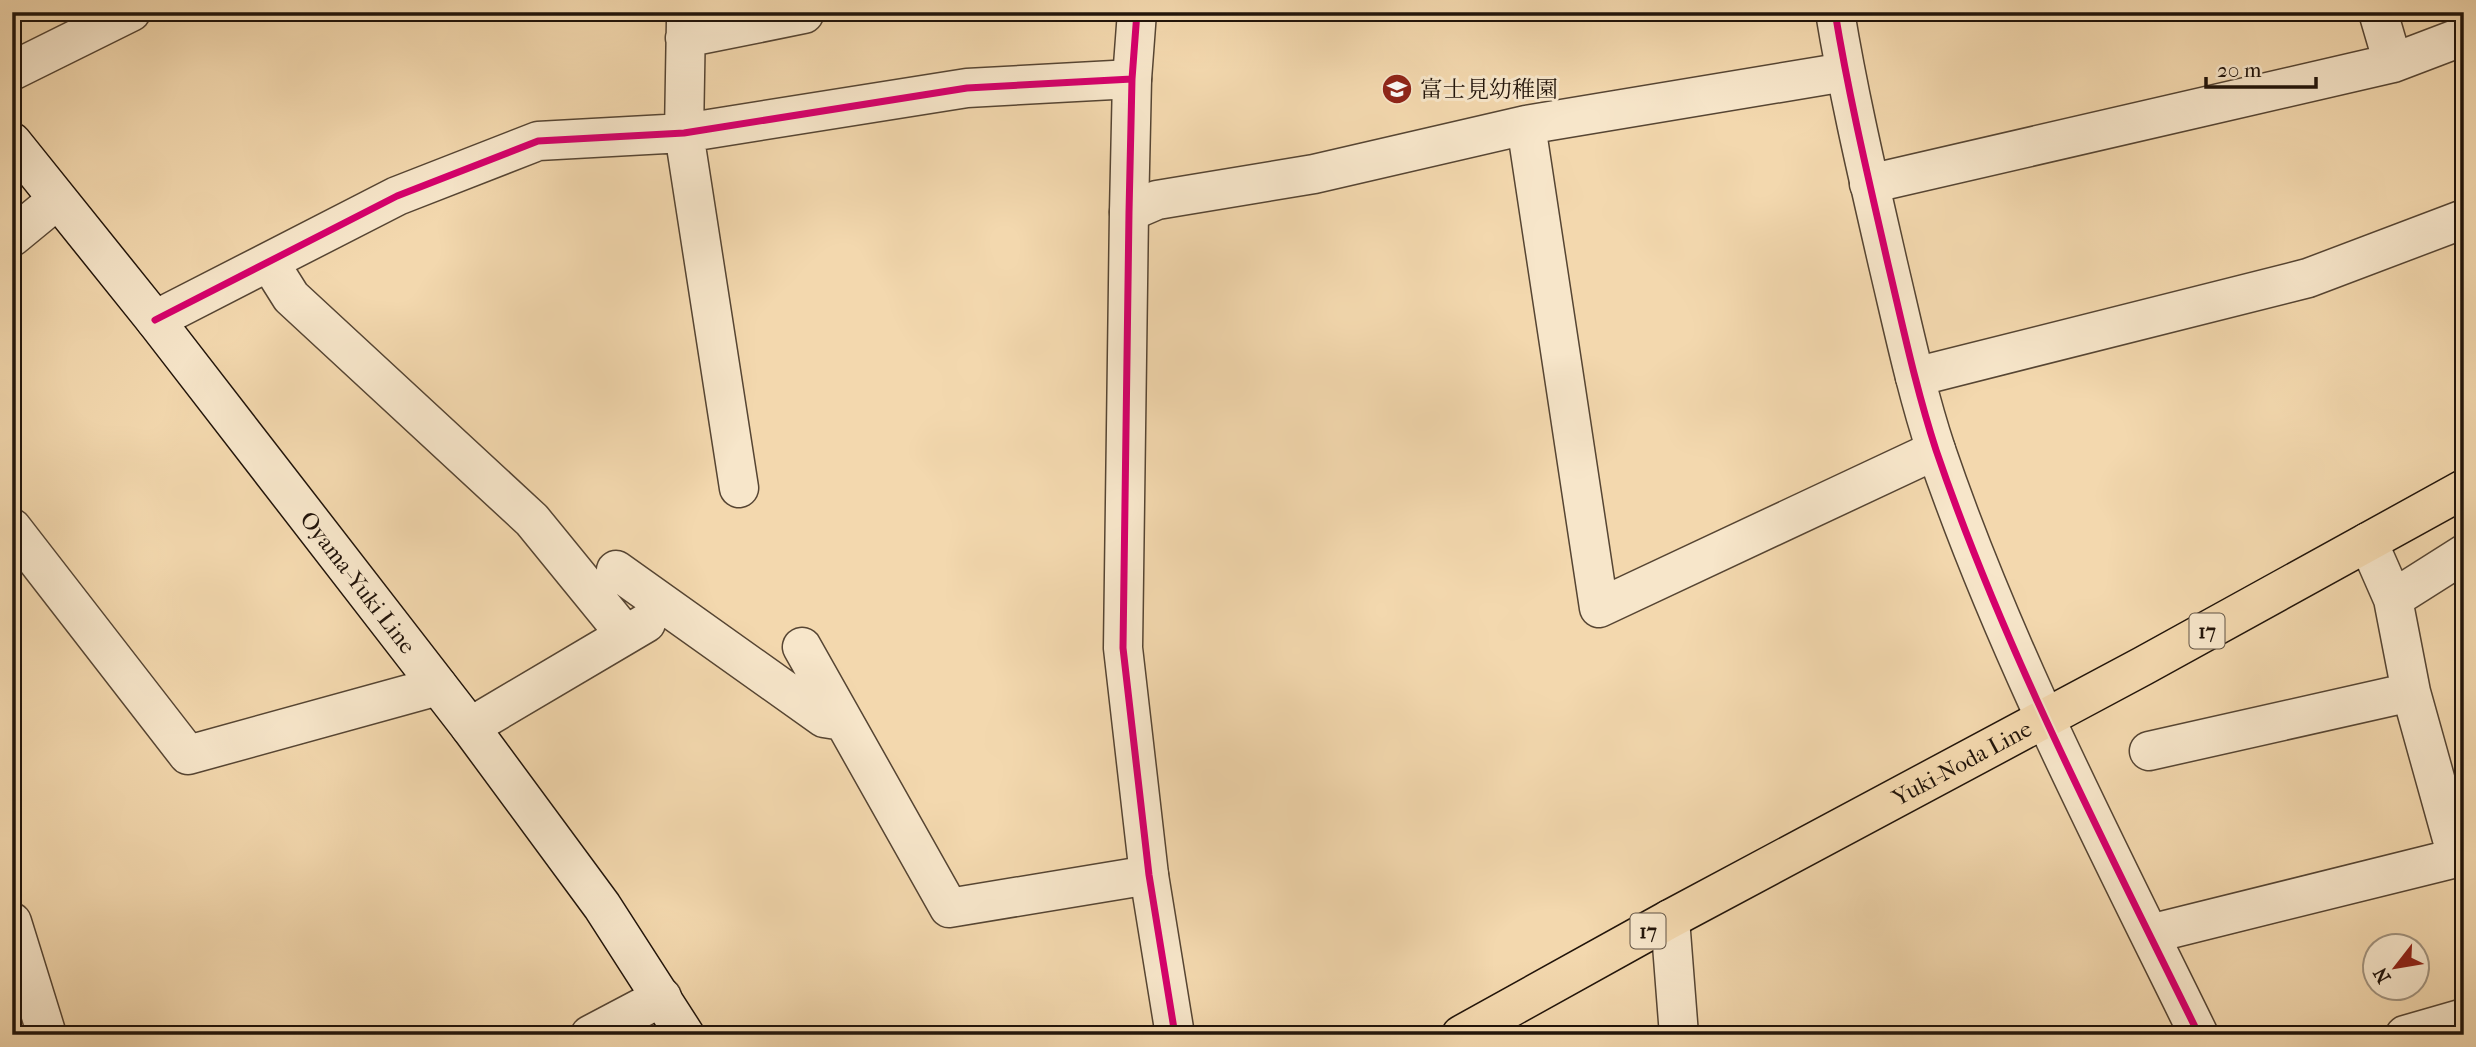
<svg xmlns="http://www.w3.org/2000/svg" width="2476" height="1047" viewBox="0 0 2476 1047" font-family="'IM FELL French Canon','Noto Serif JP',serif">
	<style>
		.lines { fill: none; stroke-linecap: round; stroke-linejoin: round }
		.minor-casing { stroke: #564533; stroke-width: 41 }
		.tertiary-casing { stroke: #564533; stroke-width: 41 }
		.secondary-casing { stroke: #21140a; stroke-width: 41 }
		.primary-casing { stroke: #21140a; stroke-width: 41 }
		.minor { stroke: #f7e6ca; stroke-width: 38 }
		.tertiary { stroke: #f7e6ca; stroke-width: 38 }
		.secondary { stroke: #f7e6ca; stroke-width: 38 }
		.primary { stroke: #f3d8ae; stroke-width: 38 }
		.cycleway-casing { stroke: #f7e6ca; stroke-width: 11 }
		.cycleway { stroke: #d6006c; stroke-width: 7 }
		.labels { text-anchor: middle; stroke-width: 6; stroke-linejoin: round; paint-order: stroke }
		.shield { fill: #f7e6ca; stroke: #615344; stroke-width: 2 }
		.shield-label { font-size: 21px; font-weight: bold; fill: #21140a }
		.poi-label { font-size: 23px; fill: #21140a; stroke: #f7e6ca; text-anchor: start }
		.street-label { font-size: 23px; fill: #21140a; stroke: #f7e6ca }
	</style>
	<rect width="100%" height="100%" fill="#f3d8ae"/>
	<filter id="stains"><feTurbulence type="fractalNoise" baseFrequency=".00286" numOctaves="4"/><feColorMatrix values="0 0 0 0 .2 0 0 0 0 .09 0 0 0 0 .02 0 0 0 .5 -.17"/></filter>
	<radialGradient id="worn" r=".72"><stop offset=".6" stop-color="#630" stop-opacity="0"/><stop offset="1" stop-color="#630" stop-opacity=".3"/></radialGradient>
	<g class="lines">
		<g class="minor-casing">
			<path id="minor" d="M684 12 686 20 684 133 739 488
				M2378 12 2393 63
				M685 38 804 14
				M12 71 131 12
				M1526 125 1599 608 1936 450
				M1869 184 2393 63 2464 36
				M1129 212 1157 200 1314 174 1526 125 1845 72
				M12 237 57 200
				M269 262 291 297 532 520 625 634
				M155 320 397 196 538 141 684 133 967 88 1132 79
				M1915 377 2308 278 2464 219
				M12 528 188 755 438 686
				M2368 542 2393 599 2464 554
				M616 570 824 718 843 721
				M2393 599 2411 692 2457 857
				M802 647 949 908 1149 875
				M470 727 646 623
				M2149 751 2411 692
				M1670 919 1679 1035
				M12 922 47 1035
				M2150 934 2464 856
				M590 1035 662 997
				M2405 1035 2464 1018"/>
		</g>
		<g class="tertiary-casing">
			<path id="tertiary" d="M1137 12 1132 79 1129 212 1123 648 1149 875 1175 1035
				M1835 12C1849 97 1869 181 1888 264 1903 327 1916 389 1936 450 2005 652 2105 843 2199 1035"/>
		</g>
		<g class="secondary-casing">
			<g id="secondary">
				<path id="s1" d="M12 142 155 320 470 727 602 906 685 1035"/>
			</g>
		</g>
		<g class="primary-casing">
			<g id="primary">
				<path id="s2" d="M1461 1035 1670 919 2143 666 2464 489"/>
			</g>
		</g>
		<use href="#minor" class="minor"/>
		<use href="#tertiary" class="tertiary"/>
		<use href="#secondary" class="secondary"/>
		<use href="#primary" class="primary"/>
		<g class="cycleway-casing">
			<path id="cycleway" d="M1137 12 1132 79 1129 212 1123 648 1149 875 1175 1035
				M1835 12C1849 97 1869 181 1888 264 1903 327 1916 389 1936 450 2005 652 2105 843 2199 1035
				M155 320 397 196 538 141 684 133 967 88 1132 79"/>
		</g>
		<use href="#cycleway" class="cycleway"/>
	</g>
	<defs>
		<g id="school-disc" transform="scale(1.575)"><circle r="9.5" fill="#8f2418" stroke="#f7e6ca"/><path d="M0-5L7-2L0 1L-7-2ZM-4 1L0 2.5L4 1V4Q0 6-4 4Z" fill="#fff"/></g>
	</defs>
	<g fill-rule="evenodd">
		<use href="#school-disc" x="1397" y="89"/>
	</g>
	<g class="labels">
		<g class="shield">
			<rect x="2189.5" y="613.5" width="35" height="35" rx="5"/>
			<rect x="1630.5" y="913.5" width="35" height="35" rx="5"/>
		</g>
		<g class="shield-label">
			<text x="2207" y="638">17</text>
			<text x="1648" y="938">17</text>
		</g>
		<g class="poi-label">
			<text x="1420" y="97">富士見幼稚園</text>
		</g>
		<g class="street-label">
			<text dy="8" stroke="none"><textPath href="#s1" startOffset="560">Oyama-Yuki Line</textPath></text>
			<text dy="8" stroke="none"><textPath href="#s2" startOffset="570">Yuki-Noda Line</textPath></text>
		</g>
	</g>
	<rect width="2476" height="1047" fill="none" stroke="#f3d8ae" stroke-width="42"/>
	<rect x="14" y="14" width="2448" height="1019" fill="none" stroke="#21140a" stroke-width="3.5"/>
	<rect x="21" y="21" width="2434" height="1005" fill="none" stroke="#21140a" stroke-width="2"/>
	<g transform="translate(2396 967) rotate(239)"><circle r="33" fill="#f7e6ca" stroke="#a1927d" stroke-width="2"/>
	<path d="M0-5L12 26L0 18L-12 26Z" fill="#8f2418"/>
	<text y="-10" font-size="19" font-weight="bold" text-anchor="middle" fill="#21140a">N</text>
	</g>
	<path d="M2206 77v10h110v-10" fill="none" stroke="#21140a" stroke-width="3.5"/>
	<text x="2217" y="77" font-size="21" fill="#21140a" stroke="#f7e6ca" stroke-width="5" paint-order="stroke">20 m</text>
	<rect width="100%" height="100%" filter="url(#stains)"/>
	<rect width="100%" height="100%" fill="url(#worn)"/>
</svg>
